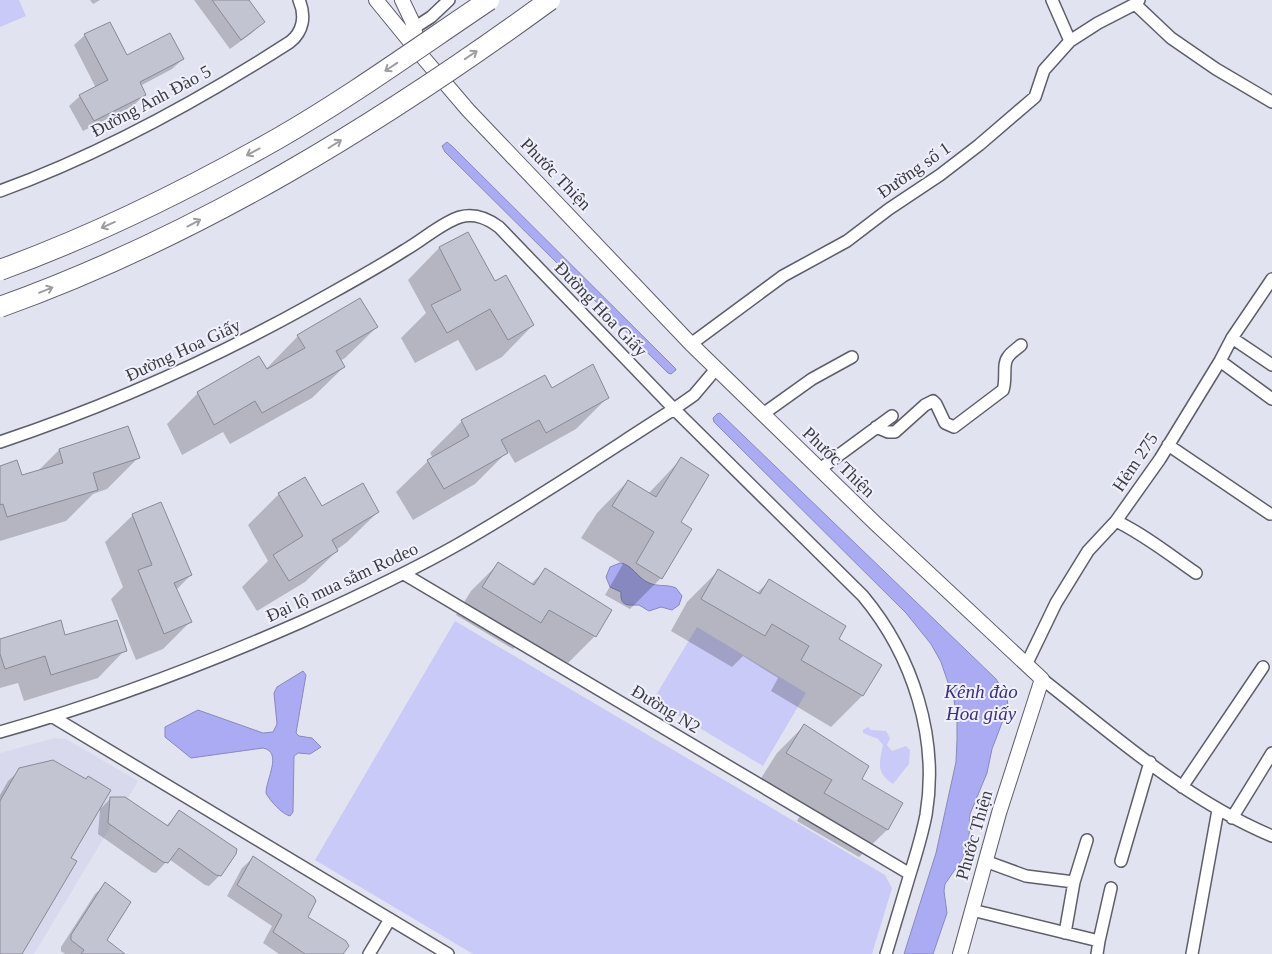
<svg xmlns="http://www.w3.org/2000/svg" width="1272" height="954" viewBox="0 0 1272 954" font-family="Georgia,serif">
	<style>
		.built { fill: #d8d9ed }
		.green { fill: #c9caf7 }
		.water { fill: #aaabf2; stroke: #8989bd }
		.shadow { fill: #0003 }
		.building { fill: #c3c4d1; stroke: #898a95 }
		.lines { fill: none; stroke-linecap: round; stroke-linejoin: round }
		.minor-casing { stroke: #5e5e6a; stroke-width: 14 }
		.tertiary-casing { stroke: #5e5e6a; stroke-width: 16 }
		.minor { stroke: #fff; stroke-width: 11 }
		.tertiary { stroke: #fff; stroke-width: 14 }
		.motorway-bridge-casing { stroke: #5e5e6a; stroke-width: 22; stroke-linecap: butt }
		.motorway-bridge { stroke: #fff; stroke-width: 20 }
		.oneway { stroke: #9d9da0 }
		.labels { text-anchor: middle; stroke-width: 4; stroke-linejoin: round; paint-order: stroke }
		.street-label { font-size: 18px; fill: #3b3b40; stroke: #f0f0fd }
		.water-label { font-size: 19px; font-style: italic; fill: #3a3081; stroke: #f0f0fd }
	</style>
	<rect width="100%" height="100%" fill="#e2e3f0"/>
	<path class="built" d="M54 738 66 739 138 781 34 954H0V753Z"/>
	<path class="green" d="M0 0H19L26 16 0 27Z
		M455 621 885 875 892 888 872 954H473L315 860Z
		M697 627 806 693 763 766 653 700Z
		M868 727 871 730 886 731 890 738 887 745 892 751 906 746 910 750 909 764 893 784C876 773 879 764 883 745L878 739 863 733V730Z"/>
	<path class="water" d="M447 142 452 146 675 368 676 370 671 374 668 373 445 152 442 146Z
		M720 413 996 679 1007 697 1008 707 992 749 987 773 970 814 969 838 963 858 945 884 944 891 947 913 933 954H904L936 853 956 762 957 740V720L954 700 941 662 931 644 906 613 714 422 713 418 717 414Z
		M620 563C632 564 637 578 649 583 658 587 667 584 676 588L682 596 679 605 672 610 661 607 649 611 639 605C628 605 620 607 621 592L610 587 606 577 610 567Z
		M303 671 306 675 296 733 299 736 312 738 321 747 310 754 298 753 294 756 293 812 290 816C282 814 270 801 266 793 266 779 283 752 263 748L191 758 165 737V727L198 710 263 733 273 732 277 724 274 693 277 687Z"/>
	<path class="shadow" d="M90 0H100L93 4Z
		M194 0H248L263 22 252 33 230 49Z
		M85 35 127 56 183 59 172 69 140 86 144 95 133 106 83 131 69 106 80 96 96 88 74 45Z
		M468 234 494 282 533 325 502 357 476 371 458 340 415 363 401 338 426 313 408 280 439 248Z
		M377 327 345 358 340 361 344 367 312 398 230 444 223 432 182 455 167 424 198 393 266 369 298 336Z
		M544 377 551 389 607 398 576 429 515 463 508 451 475 484 413 520 396 492 428 461 433 458 430 453 462 421Z
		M59 450 138 458 107 489 93 494 66 521 0 541V467L21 477 38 471Z
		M682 458 679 522 661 578 630 609 605 595 623 564 581 538 597 513 628 481 648 494Z
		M279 494 321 508 378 512 346 543 336 550 337 551 305 582 257 611 242 587 268 561 248 525Z
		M133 515 191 575 176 590 190 622 163 649 136 660 111 599 123 587 105 542Z
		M499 563 531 584 545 570 595 636 568 663 524 638 513 649 456 615 471 591Z
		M718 571 756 594 769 581 837 639 880 665 862 696 831 727 771 691 778 678 743 656 732 667 671 631 687 602Z
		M64 636 125 650 98 678 24 701 18 683 0 688V640Z
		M804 726 860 779 901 804 887 830 859 857 797 821 805 808 760 780 777 753Z
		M20 770 21 954H0V795L8 781Z
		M111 798 166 826 180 812 220 875 209 886 205 885 169 859 156 873 152 872 98 834 100 809Z
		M253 858 306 918 342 954H279L263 943 272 926 227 896 242 868Z
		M106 884 105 941 117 954H65L61 951V947L95 894Z"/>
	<path class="building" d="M212 0H249L265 22 241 40Z
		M110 22 127 55 170 33 184 59 140 82 146 95 94 121 79 95 108 80 84 34Z
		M468 232 495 281 506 275 534 325 508 340 490 309 447 333 431 305 461 290 439 247Z
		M360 298 378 327 336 351 345 367 262 413 255 401 214 425 197 392 259 356 267 369 305 348 297 335Z
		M593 364 609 398 546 433 539 420 501 440 508 453 444 489 427 460 469 436 461 420 545 375 552 388Z
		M128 426 140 458 93 473 98 490 7 517 3 504 0 505V466L17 460 22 475 63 463 59 449Z
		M681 457 709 475 681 522 692 529 662 579 636 563 654 532 612 506 628 480 656 497Z
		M305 477 322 506 363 483 379 512 332 540 338 551 289 581 273 555 303 536 278 493Z
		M161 502 192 575 174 583 192 622 164 634 138 570 152 565 132 514Z
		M498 562 534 585 545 568 612 610 596 637 549 610 541 623 482 587Z
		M718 569 760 594 769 579 846 626 839 639 882 665 863 696 801 660 809 646 772 624 765 636 701 599Z
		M61 620 65 635 117 620 127 651 51 675 45 656 5 669 0 654V639Z
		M804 724 869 766 862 779 903 803 888 830 824 793 832 780 786 753Z
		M53 760 86 779 88 776 111 790 71 858 77 861 22 954H0V801L19 768Z
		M110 797H125L168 826 179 810 237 849 236 854 221 876 216 875 179 848 168 863 163 862 108 823Z
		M253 856 314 897 316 901 308 917 346 941 349 946 343 954H305L273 932 282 915 237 885Z
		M105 882 131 902 107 940 125 954H81L84 950 71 940V935Z"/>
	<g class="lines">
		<g class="minor-casing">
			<path id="minor" d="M1052 0 1070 41
				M1135 4 1171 38 1216 69 1272 102
				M414 28 431 17 449 0
				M0 191C102 154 198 101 290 42 303 32 306 16 299 0
				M1232 338 1272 365
				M691 344 783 276 847 241 889 209 940 175 979 145 1035 97 1044 70 1070 41 1098 23 1135 4 1139 0
				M1220 361 1272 399
				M763 414 812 379 852 357
				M876 427 888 432H895L925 405 933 401 936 404 945 423 954 427 1003 390C1007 379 1002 364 1008 357 1011 352 1017 349 1021 345
				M0 442C108 406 211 360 310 305 342 287 374 270 405 250 423 240 441 223 460 217 475 213 487 218 499 227L674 409 863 596C913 656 939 738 926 815 922 835 916 855 910 874 902 901 894 927 886 954
				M1168 445 1270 514
				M820 469 892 416
				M1116 521C1145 535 1170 555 1196 573
				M404 574 910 874
				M1027 663 1056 603 1088 551 1116 521 1160 459 1220 361 1232 338 1272 279
				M1042 679C1115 736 1186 800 1272 836
				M53 717 448 954
				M0 732C103 703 203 665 301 622 354 598 406 574 457 545 531 503 602 455 674 409L694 395 716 369
				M1182 787 1263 667
				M1232 818 1272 753
				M985 861 1026 876 1074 882
				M1121 861 1150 762
				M972 910 1099 941 1097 954
				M1065 933 1074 882 1087 840
				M1099 941 1111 888
				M369 954 390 919
				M1192 954 1218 810"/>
		</g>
		<g class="tertiary-casing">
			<path id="tertiary" d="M376 0 421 55 468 110 691 344 875 523 1042 679 999 813 960 954
				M402 0 412 21 420 50"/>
		</g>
		<use href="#minor" class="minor"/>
		<use href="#tertiary" class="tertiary"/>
		<g class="motorway-bridge-casing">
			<path id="motorway-bridge" d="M0 270C96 235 189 189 277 139 350 97 419 47 489 0
				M0 307C198 236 380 124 550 0"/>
		</g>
		<use href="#motorway-bridge" class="motorway-bridge"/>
	</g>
	<defs><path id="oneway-shaft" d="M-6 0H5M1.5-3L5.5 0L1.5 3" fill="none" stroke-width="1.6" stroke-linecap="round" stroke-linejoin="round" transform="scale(1.25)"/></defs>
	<g class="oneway">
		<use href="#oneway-shaft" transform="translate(471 55) rotate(-34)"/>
		<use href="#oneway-shaft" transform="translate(391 67) rotate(146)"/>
		<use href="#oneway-shaft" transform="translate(335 144) rotate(-32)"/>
		<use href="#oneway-shaft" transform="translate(253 152) rotate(152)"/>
		<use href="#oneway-shaft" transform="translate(194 223) rotate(-28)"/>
		<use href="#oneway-shaft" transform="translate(108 225) rotate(156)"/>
		<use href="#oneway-shaft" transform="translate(46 290) rotate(-22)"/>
	</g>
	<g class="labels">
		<g class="street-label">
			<text transform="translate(151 101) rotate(-28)" y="6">Đường Anh Đào 5</text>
			<text transform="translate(914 170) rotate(-35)" y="6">Đường số 1</text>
			<text transform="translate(556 174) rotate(46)" y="6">Phước Thiện</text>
			<text transform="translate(601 309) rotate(46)" y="6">Đường Hoa Giấy</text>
			<text transform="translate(183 350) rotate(-25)" y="6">Đường Hoa Giấy</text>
			<text transform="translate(839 462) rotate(44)" y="6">Phước Thiện</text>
			<text transform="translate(1135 462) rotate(-56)" y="6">Hẻm 275</text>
			<text transform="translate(342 582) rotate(-25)" y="6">Đại lộ mua sắm Rodeo</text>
			<text transform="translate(666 709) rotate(31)" y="6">Đường N2</text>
			<text transform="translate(974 835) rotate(-74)" y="6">Phước Thiện</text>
		</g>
		<g class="water-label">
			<text x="981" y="698">Kênh đào<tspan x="981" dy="22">Hoa giấy</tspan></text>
		</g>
	</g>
</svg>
